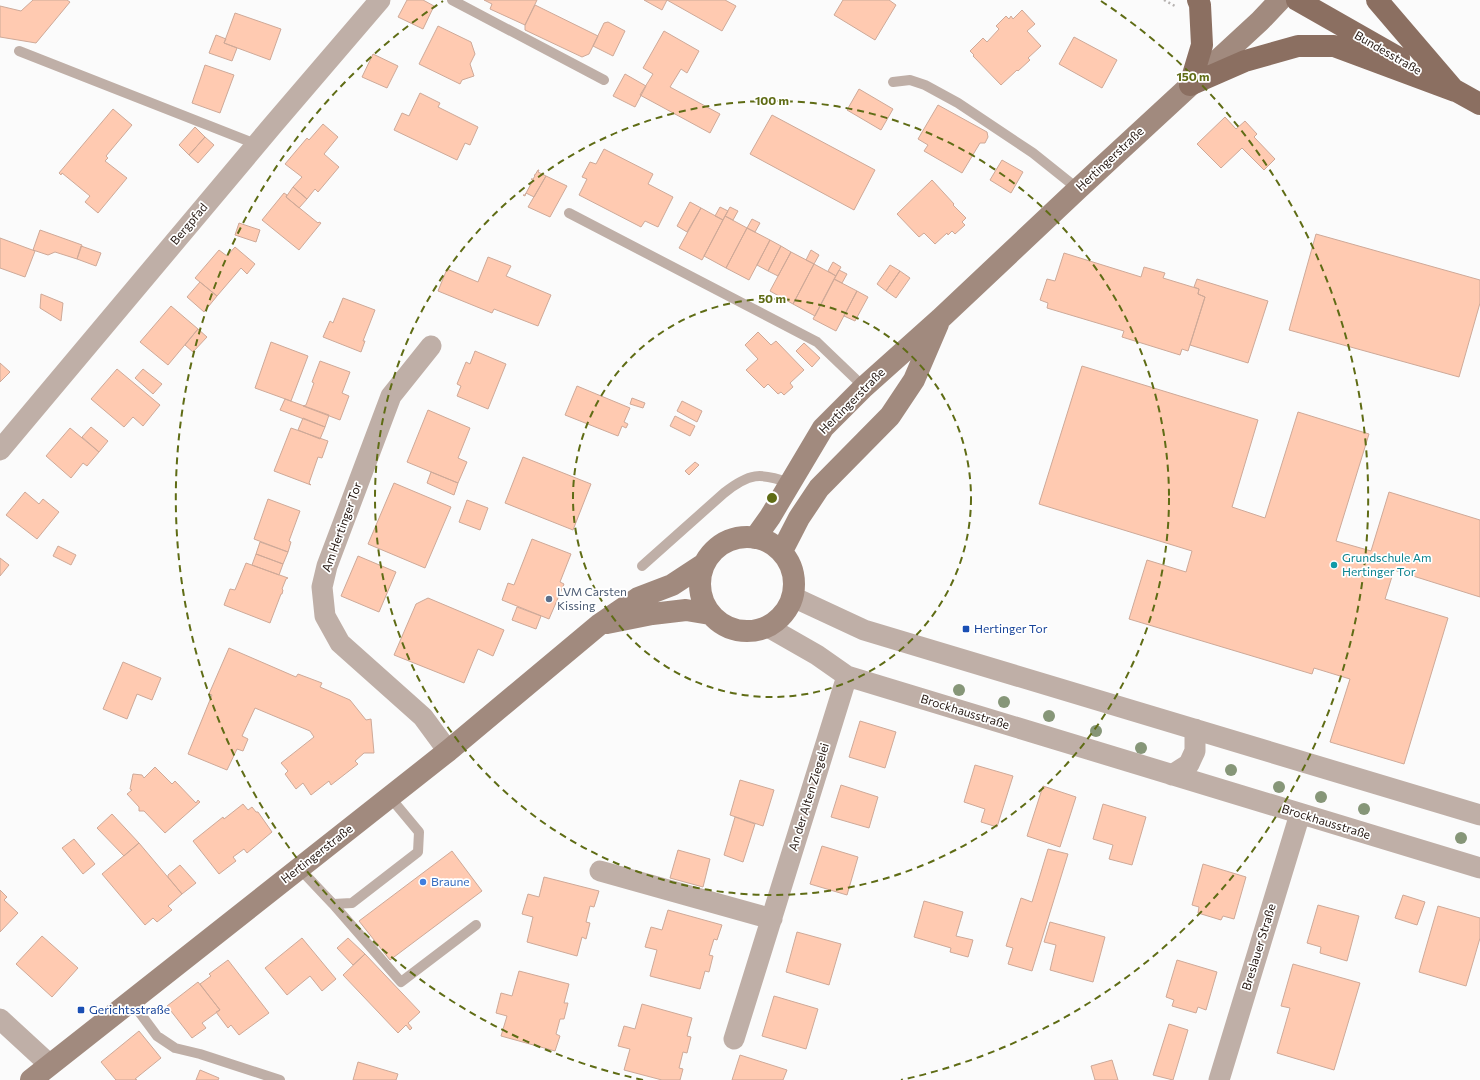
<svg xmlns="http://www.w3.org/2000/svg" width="1480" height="1080" viewBox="0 0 1480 1080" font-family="Commissioner,sans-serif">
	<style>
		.building { fill: #ffcab1; stroke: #cea998 }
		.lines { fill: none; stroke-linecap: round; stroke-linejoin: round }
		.path { stroke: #b6b2b0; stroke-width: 2.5; stroke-dasharray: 2 3; stroke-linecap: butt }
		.service { stroke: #bfafa7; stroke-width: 10 }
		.minor { stroke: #bfafa7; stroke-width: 21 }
		.secondary { stroke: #a18a7e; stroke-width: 22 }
		.primary { stroke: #8b6f61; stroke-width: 22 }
		.tree { fill: #869678 }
		.ring { fill: none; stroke: #5f6c15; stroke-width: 2; stroke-dasharray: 7 5 }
		.culture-dot { fill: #0f9aa8; stroke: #fff; stroke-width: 1.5 }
		.service-dot { fill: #5c6f8a; stroke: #fff; stroke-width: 1.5 }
		.transit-dot { fill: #1a4fb4; stroke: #fff; stroke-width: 1.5 }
		.shop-dot { fill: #3f7fe0; stroke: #fff; stroke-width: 1.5 }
		.labels { text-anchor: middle; stroke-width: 3.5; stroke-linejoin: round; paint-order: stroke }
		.street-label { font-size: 12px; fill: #251812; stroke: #fff }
		.culture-label { font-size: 12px; fill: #0d838f; stroke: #fff; text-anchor: start }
		.service-label { font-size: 12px; fill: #4e5e75; stroke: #fff; text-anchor: start }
		.transit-label { font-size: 12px; fill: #164399; stroke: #fff; text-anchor: start }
		.shop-label { font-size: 12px; fill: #366cbe; stroke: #fff; text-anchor: start }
		.centre { fill: #5f6c15; stroke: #fff; stroke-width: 2 }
		.ring-label { font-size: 12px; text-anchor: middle; font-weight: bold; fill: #5f6c15; stroke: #fff; stroke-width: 3.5; stroke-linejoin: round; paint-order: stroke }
	</style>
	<rect width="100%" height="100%" fill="#fbfbfb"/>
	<path class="building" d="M33 0H67L70 2 36 43 0 37V6L21 11Z
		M407 0H423L434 6 423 29 398 17Z
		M484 0H537L525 25 490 9 492 4Z
		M644 0H667L662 10Z
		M667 0H725L736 6 722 31Z
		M843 0H889L896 5 875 40 834 15Z
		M535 5 598 36 589 54 582 57 525 30V25Z
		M1022 10 1035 24 1027 31 1041 46 1028 58 1030 60 1018 71 1017 70 1001 85 973 56 974 55 970 51 983 38 987 42 999 29 996 26 1006 16 1009 19 1011 16 1013 19Z
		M235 13 281 29 270 60 224 43Z
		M608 22 625 31 613 56 593 46 604 23Z
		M438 26 471 42 475 54 470 64 474 76 462 80 460 84 419 64Z
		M664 31 699 51 687 73 681 69 670 87 720 114 710 133 640 95 653 74 643 68Z
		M216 35 226 39 224 43 237 48 232 61 209 53Z
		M1074 37 1117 60 1102 88 1059 64Z
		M373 54 398 66 387 88 362 77Z
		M205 65 234 75 220 113 192 103Z
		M625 74 646 86 635 107 613 96Z
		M859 89 893 109 881 130 847 110Z
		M420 93 440 103 438 107 478 127 470 145 465 143 457 160 394 130 402 113 409 116Z
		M938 105 987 132 988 137 985 143H980L962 173 924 151 928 145 918 139Z
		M113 109 132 125 106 156 108 158 105 161 127 178 98 213 85 202 90 196 62 173 61 175 59 173Z
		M772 115 875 170 854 210 750 154Z
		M1225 117 1236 129 1245 121 1257 134 1254 137 1275 159 1264 170 1242 148 1221 168 1197 144Z
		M323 124 338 137 324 154 339 167 318 192 315 189 307 199 293 187 302 177 285 164 307 138 309 140Z
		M195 127 205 137 189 155 179 145Z
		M205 137 214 145 198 163 189 155Z
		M604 149 653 174 648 184 673 197 658 227 645 221 641 227 579 195 587 179 582 177 590 162 596 164Z
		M1002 160 1023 172 1011 193 990 180Z
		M538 170H539L538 172 546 176 534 197 526 193 525 196 523 195H525L533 180 531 179H533L535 176 534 175H535Z
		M546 176 567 186 550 217 528 207Z
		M932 180 954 204 953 205 966 218 962 222 965 225 955 234 952 231 948 235 947 233 935 244 924 233 919 237 897 214Z
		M293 187 307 199 299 208 286 197Z
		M284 193 287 195 286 197 318 223 319 222 321 223 299 250 262 220Z
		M690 202 701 208 687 232 677 226Z
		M720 207 728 211 723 220 715 216Z
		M730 207 738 211 733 220 725 216Z
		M701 208 723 220 702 260 679 248Z
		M725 216 747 228 726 268 704 256Z
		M752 219 760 223 755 232 747 228Z
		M239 223 260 230 256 242 235 235Z
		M747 228 770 240 749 280 726 268Z
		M40 230 82 245 77 259 55 252 48 255 33 250Z
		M1316 234 1480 280V303L1459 377 1289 330Z
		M0 238 35 251 25 277 0 268Z
		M770 240 781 246 768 271 757 265Z
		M81 246 101 253 96 266 77 259Z
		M781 246 791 252 778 276 768 271Z
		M235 247 255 264 247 274 241 268 217 296 195 278 219 250 227 256Z
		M811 250 819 255 814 264 806 260Z
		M791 252 814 264 793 304 770 291Z
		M1064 253 1141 277 1144 267 1165 273 1163 278 1199 289 1198 294 1205 297 1188 351 1182 349 1180 355 1122 337 1124 331 1047 308 1048 303 1040 300 1047 279 1055 281Z
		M488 257 511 266 506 276 551 295 538 326 494 309 492 313 438 291 447 269 478 282Z
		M833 262 841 267 836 276 828 271Z
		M814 264 836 276 815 316 793 304Z
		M890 265 900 271 886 291 877 284Z
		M839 270 847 274 842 283 834 279Z
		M900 271 910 278 896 298 886 291Z
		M834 279 857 291 836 331 813 319Z
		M1197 279 1268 301 1248 363 1190 345 1205 297 1198 294 1199 289 1194 287Z
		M200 282 217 296 204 312 187 297Z
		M857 291 868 297 855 321 844 316Z
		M41 294 63 303 61 321 40 308Z
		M343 298 375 310 363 341H365L361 352 323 337 330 321 333 323Z
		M171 306 198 329 168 365 140 342Z
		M198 329 207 337 193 352 185 345Z
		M758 332 771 345 776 341 804 370 790 383 793 387 784 395 781 392 778 394 768 384 764 388 746 370 758 359 745 345Z
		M271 342 308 356 291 401 255 388Z
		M804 343 820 358 812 367 796 351Z
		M475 351 506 364 488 409 457 396 461 386 457 384 466 362 470 364Z
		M320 361 350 372 342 393 349 396 340 420 303 406 306 405 314 383 312 382Z
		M0 363 10 372 0 382Z
		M1082 366 1258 420 1232 507 1265 518 1298 412 1369 434 1336 541 1371 551 1389 492 1480 520V597L1394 570 1385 599 1448 618 1404 764 1330 742 1350 679 1314 668 1312 674 1129 619 1147 560 1186 572 1192 551 1039 504Z
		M117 369 160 405 143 426 133 417 124 427 91 399Z
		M143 369 162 384 153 394 135 378Z
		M577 386 630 408 624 422 628 424 626 428 622 426 618 436 565 415Z
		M632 398 645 403 643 408 630 404Z
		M285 399 329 415 325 427 280 410Z
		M682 401 702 411 697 422 677 411Z
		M428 410 470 428 458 458 467 462 458 483 407 462Z
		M675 416 695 426 690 436 670 426Z
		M303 418 325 427 320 439 298 430Z
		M91 427 108 441 99 452 82 437Z
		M70 428 99 452 87 466 83 463 71 478 46 456Z
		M291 428 328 441 322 458 318 457 309 483 311 485 274 471Z
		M523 457 591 484 573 530 505 503Z
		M695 462 699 465 689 475 685 471Z
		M431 472 458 483 454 495 427 483Z
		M394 483 451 507 425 568 368 544Z
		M25 492 39 504 43 499 59 512 37 539 6 515Z
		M268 499 300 511 289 541 291 542 288 552 254 539Z
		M467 500 488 508 480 530 459 522Z
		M532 539 571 554 560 582 564 584 549 619 502 600 508 583 514 585Z
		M260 542 288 552 283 564 256 554Z
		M58 546 76 555 71 565 53 556Z
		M256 554 283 564 279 575 252 565Z
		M358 556 396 572 379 612 341 596Z
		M0 558 9 565 0 576Z
		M246 563 288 578 286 579 282 589 283 590 282 594H281L270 623 224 605 230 589 235 590Z
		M428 598 504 630 493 656 478 649 464 683 394 655 416 604Z
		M517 607 541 616 536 629 512 620Z
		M229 648 296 677 298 674 322 683 320 687 350 700 366 720 371 719 374 753H364L355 761 358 764 331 785 329 781 311 795 303 783 296 789 285 774 288 771 281 763 314 737 310 731 255 708 242 736 248 739 243 751 237 749 227 770 188 754 212 695 209 694Z
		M123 662 161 678 152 700 137 694 127 719 103 709Z
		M860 721 896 732 885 768 849 757Z
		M975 765 1013 776 997 827 981 822 985 809 964 802Z
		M155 767 172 784 175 781 196 803 198 800 200 802 165 833 144 811H139V807L127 794 132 790 130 789 133 774 142 775 144 778Z
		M740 780 774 790 763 826 730 815Z
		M841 785 878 797 869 828 831 817Z
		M1043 786 1076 797 1060 847 1027 836Z
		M243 804 248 810 252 807 256 812H258L272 832 247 853 244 849 233 857 236 861 219 874 193 841 223 817 224 819Z
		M1103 804 1146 817 1132 865 1109 859 1113 845 1093 839Z
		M112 814 139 843 124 856 97 828Z
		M735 817 755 824 743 862 724 855Z
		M74 839 95 864 83 874 62 848Z
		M139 843 182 894 168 906 172 910 157 922 153 918 145 925 102 874Z
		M822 846 858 857 847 895 810 884Z
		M1048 849 1068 854 1032 971 1008 964 1013 948 1006 946 1021 898 1032 902Z
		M678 850 710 859 703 887 670 878Z
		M452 851 482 891 390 960 359 921Z
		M1203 864 1246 877 1234 919 1223 916 1221 920 1198 913 1199 907 1192 905Z
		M180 865 196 883 182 894 168 877V875Z
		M544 877 599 891 594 907 590 906 586 922 590 923 586 939 582 937 577 956 527 942 533 917 522 914 528 894 539 897Z
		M0 890 7 897 4 900 18 913 0 932Z
		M1403 895 1425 902 1417 925 1395 918Z
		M924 901 963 912 956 936 973 940 968 957 950 952 951 948 914 937Z
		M1318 905 1359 916 1347 961 1320 953 1321 947 1307 943Z
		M1438 906 1480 918V938L1466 986 1419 972Z
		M668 910 722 925 717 940 714 939 709 955 713 956 709 972 705 971 700 989 650 976 657 950 645 947 651 927 662 930Z
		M1050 922 1105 937 1093 982 1050 970 1056 945 1044 942Z
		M797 932 841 944 829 985 786 972Z
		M42 936 78 968 52 997 16 964Z
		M302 938 336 979 322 991 310 976 287 995 265 968Z
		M348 938 365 954 353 965 337 948Z
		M365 954 420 1012 408 1023 412 1028 410 1030 406 1025 398 1033 343 975Z
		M228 960 269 1013 239 1035 231 1025 228 1028 216 1012 220 1010 200 984 211 976 209 974Z
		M1177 960 1217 972 1206 1010 1198 1007 1196 1013 1172 1006 1174 1000 1166 997Z
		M1293 964 1360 983 1334 1070 1277 1053 1290 1008 1281 1006Z
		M519 971 569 984 564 1003H568L564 1019H560L556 1034 560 1036 555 1051 501 1036 507 1016 496 1013 501 993 512 996Z
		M198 982 220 1010 202 1023 206 1028 192 1038 167 1006Z
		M774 996 818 1009 806 1049 762 1036Z
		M642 1004 692 1018 687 1036 691 1037 687 1053 683 1052 679 1068 683 1069 680 1080H662L624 1070 630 1049 618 1046 624 1026 635 1029Z
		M1169 1024 1188 1030 1173 1080 1153 1075Z
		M139 1031 161 1058 135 1079 137 1080H116L101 1062Z
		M740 1055 787 1070 783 1080H732Z
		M1112 1060 1118 1080H1095L1091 1066Z
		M358 1062 398 1074 396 1080H353Z
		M200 1070 219 1078 218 1080H196Z"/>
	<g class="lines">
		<path class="path" d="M1164 0 1175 6"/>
		<path class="service" d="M452 0 604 80
			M19 51 256 144
			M893 82 910 80 925 85 958 103 1033 153 1078 189
			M569 213 817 342 864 387
			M642 566 724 493C749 473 760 472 790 483
			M299 868 333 904 352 903 418 852 419 832 389 796
			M333 904 401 982 476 925
			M131 1001 157 1036 175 1048 200 1054 280 1080"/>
		<path class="minor" d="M431 346 391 396 327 566 322 587 325 616 340 643 423 717 448 751
			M0 450 272 126 380 0
			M793 597 864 630 1480 815
			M768 627 817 655 847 676 1480 868
			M1172 775 1189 764 1195 751V729
			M600 871 772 919
			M0 1019 50 1065
			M734 1039 847 676
			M1219 1080 1300 814"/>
		<path class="secondary" d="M700 584a47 47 0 1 1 94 0a47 47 0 1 1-94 0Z
			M755 538 770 517 823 428 864 387 940 319 1078 189 1260 21 1280 0
			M782 551 799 518 819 488 890 416 914 380 938 324
			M607 623 652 614 686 610 710 614
			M31 1080 448 751 600 624 638 598 672 585 704 564"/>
		<path class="primary" d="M1297 0 1399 58
			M1377 0 1454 90
			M1442 83 1480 104
			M1190 85 1245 61 1298 46H1334L1455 91
			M1190 85 1202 45 1200 5 1198 0"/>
	</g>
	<g class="tree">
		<circle cx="959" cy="690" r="6"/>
		<circle cx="1004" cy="702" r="6"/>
		<circle cx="1049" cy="716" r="6"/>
		<circle cx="1096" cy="731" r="6"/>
		<circle cx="1141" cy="748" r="6"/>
		<circle cx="1231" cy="770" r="6"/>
		<circle cx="1279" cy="787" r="6"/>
		<circle cx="1321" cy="797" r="6"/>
		<circle cx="1364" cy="809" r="6"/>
		<circle cx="1461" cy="838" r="6"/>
	</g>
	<g class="ring">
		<circle cx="772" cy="498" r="199"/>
		<circle cx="772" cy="498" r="397"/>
		<path d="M643 1080A596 596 0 0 1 443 1M1101 1A596 596 0 0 1 901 1080"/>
	</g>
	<circle class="culture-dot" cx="1334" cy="565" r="4"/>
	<circle class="service-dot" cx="549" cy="599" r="4"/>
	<g class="transit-dot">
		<rect x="962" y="625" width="8" height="8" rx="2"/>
		<rect x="77" y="1006" width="8" height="8" rx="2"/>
	</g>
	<circle class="shop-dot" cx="423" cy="882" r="4"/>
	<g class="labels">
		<g class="street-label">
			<text transform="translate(1388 53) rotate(30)" y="4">Bundesstraße</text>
			<text transform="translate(1110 159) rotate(-43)" y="4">Hertingerstraße</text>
			<text transform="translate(189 224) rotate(-50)" y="4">Bergpfad</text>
			<text transform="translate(852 401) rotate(-45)" y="4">Hertingerstraße</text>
			<text transform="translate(342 527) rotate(-70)" y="4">Am Hertinger Tor</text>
			<text transform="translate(965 712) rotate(17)" y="4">Brockhausstraße</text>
			<text transform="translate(809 797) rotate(-73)" y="4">An der Alten Ziegelei</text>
			<text transform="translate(1326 822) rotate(17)" y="4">Brockhausstraße</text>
			<text transform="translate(317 854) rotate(-38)" y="4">Hertingerstraße</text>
			<text transform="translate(1259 947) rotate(-73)" y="4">Breslauer Straße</text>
		</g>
		<g class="culture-label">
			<text x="1342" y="562">Grundschule Am<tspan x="1342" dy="14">Hertinger Tor</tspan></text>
		</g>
		<g class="service-label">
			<text x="557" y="596">LVM Carsten<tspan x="557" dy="14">Kissing</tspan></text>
		</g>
		<g class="transit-label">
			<text x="974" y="633">Hertinger Tor</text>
			<text x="89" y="1014">Gerichtsstraße</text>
		</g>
		<g class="shop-label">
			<text x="431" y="886">Braune</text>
		</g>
	</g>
	<circle cx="772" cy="498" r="6" class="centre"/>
	<g class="ring-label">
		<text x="1193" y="81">150 m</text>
		<text x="772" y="105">100 m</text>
		<text x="772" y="303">50 m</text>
	</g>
</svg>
